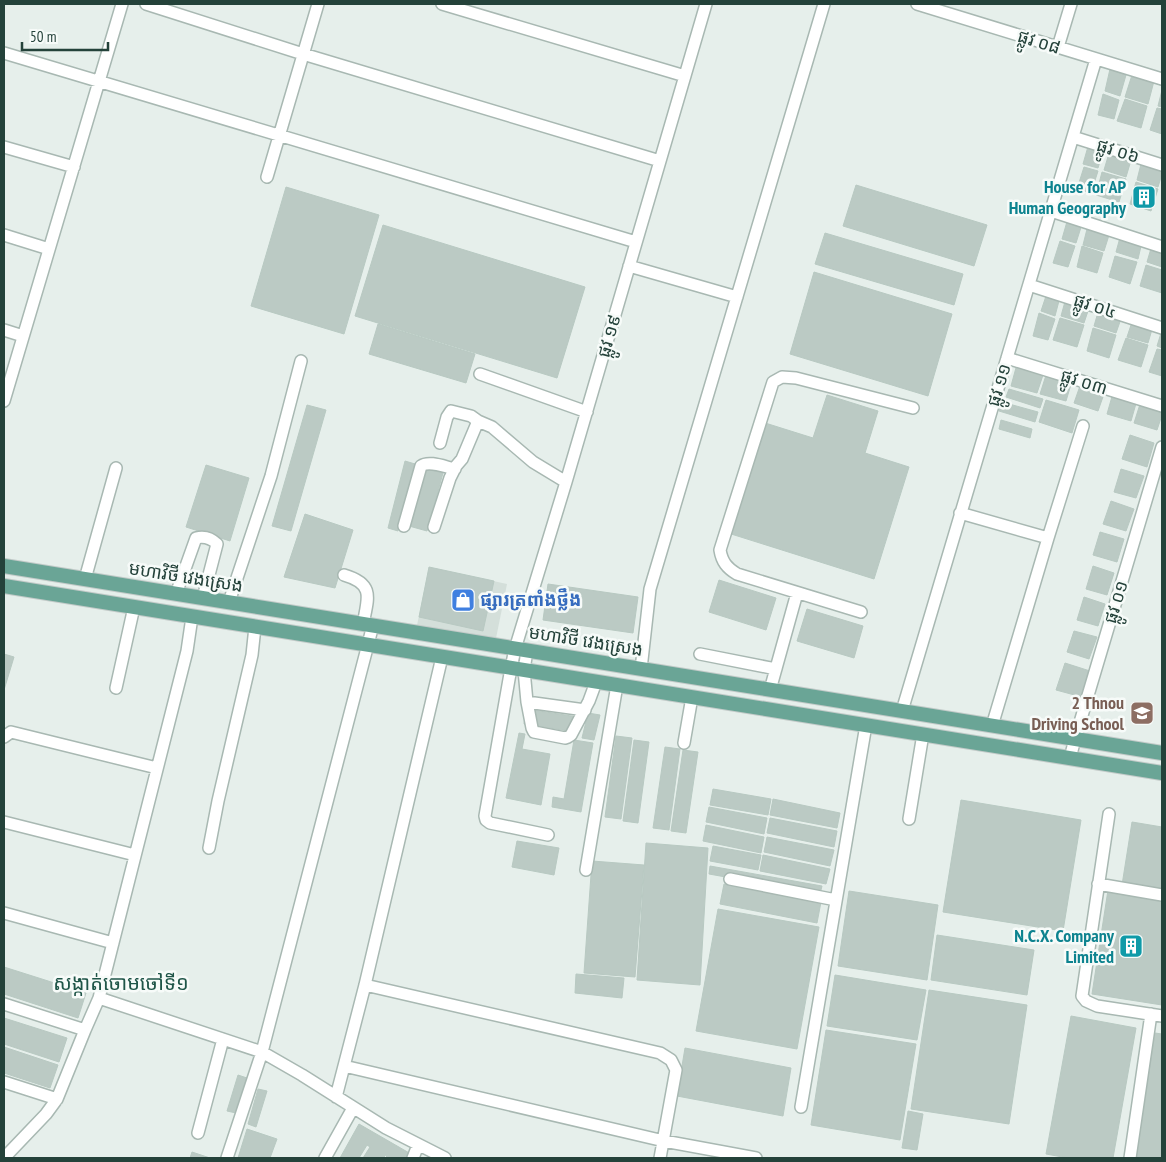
<svg xmlns="http://www.w3.org/2000/svg" width="1166" height="1162" viewBox="0 0 1166 1162" font-family="'PT Sans Narrow','Noto Sans Khmer',sans-serif">
	<style>
		.built { fill: #d4dfda }
		.building { fill: #bbcac4; stroke: #b8c9c2 }
		.lines { fill: none; stroke-linecap: round; stroke-linejoin: round }
		.minor-casing { stroke: #a8b8b2; stroke-width: 14 }
		.major-casing { stroke: #c2cac8; stroke-width: 16 }
		.minor { stroke: #fff; stroke-width: 11 }
		.major { stroke: #6aa596; stroke-width: 14 }
		.labels { text-anchor: middle; stroke-width: 5; stroke-linejoin: round; paint-order: stroke }
		.street-label { font-size: 18px; fill: #24423a; stroke: #f7fbf9 }
		.culture-label { font-size: 18px; font-weight: bold; fill: #0d838f; stroke: #f7fbf9; text-anchor: end }
		.shop-label { font-size: 18px; font-weight: bold; fill: #366cbe; stroke: #f7fbf9; text-anchor: start }
		.education-label { font-size: 18px; font-weight: bold; fill: #785e54; stroke: #f7fbf9; text-anchor: end }
		.quarter-label { font-size: 20px; fill: #1f5548; stroke: #f7fbf9 }
	</style>
	<rect width="100%" height="100%" fill="#e6efeb"/>
	<path class="built" d="M429 567 507 584 494 648 415 635Z"/>
	<path class="building" d="M1110 69 1126 75 1120 96 1105 91Z
		M1132 75 1154 81 1148 104 1125 97Z
		M1162 90V107L1158 106Z
		M1103 94 1119 100 1114 119 1098 115Z
		M1125 99 1147 106 1141 128 1117 121Z
		M1157 108 1162 109V134L1150 130Z
		M1089 143 1104 148 1098 168 1083 164Z
		M1110 150 1132 157 1126 177 1104 170Z
		M1142 160 1162 166V174L1158 187 1137 180Z
		M1084 167 1098 171 1091 193 1077 189Z
		M1102 172 1126 179 1119 202 1096 195Z
		M1136 182 1158 189 1151 211 1130 204Z
		M856 185 987 225 974 266 843 226Z
		M286 187 379 215 344 334 251 306Z
		M1068 218 1082 224 1076 243 1062 239Z
		M383 225 585 287 557 378 355 316Z
		M1088 225 1110 232 1104 251 1083 245Z
		M825 233 963 274 954 305 815 264Z
		M1121 234 1142 242 1138 259 1116 252Z
		M1060 241 1075 246 1068 267 1053 263Z
		M1152 245 1162 248V267L1147 262Z
		M1082 246 1103 253 1097 273 1077 267Z
		M1115 256 1137 262 1130 284 1109 277Z
		M1146 265 1162 270V293L1140 286Z
		M814 272 952 314 928 396 790 354Z
		M1047 293 1060 297 1055 316 1041 311Z
		M1066 298 1090 305 1084 323 1061 316Z
		M1099 309 1122 316 1116 333 1094 326Z
		M1039 313 1055 319 1048 340 1033 336Z
		M1060 318 1084 325 1077 347 1053 340Z
		M1133 319 1153 326 1148 343 1127 337Z
		M378 324 475 354 466 383 369 354Z
		M1093 328 1116 335 1109 358 1087 351Z
		M1162 330V348L1157 346Z
		M1126 338 1148 345 1141 367 1118 360Z
		M1157 349 1162 350V376L1149 372Z
		M1017 364 1044 372 1037 393 1011 386Z
		M1047 372 1072 381 1066 401 1040 394Z
		M1081 383 1105 391 1098 411 1074 403Z
		M1009 389 1043 399 1040 408 1006 397Z
		M1113 393 1137 400 1131 421 1107 414Z
		M827 395 878 411 865 453 909 467 874 579 728 533 762 422 813 438Z
		M1046 400 1079 410 1072 433 1039 422Z
		M1141 401 1162 408V415L1157 430 1134 423Z
		M1002 402 1038 412 1035 422 999 411Z
		M307 405 326 410 291 531 272 526Z
		M1001 420 1032 429 1030 438 999 429Z
		M1130 435 1154 443 1147 467 1122 459Z
		M405 461 415 464 398 531 388 528Z
		M206 465 249 478 230 541 186 527Z
		M424 468 443 473 427 531 409 526Z
		M1121 469 1144 476 1136 498 1114 492Z
		M1111 501 1134 509 1126 531 1103 524Z
		M305 514 353 530 335 588 284 577Z
		M1100 532 1124 539 1117 562 1093 555Z
		M1093 566 1114 573 1107 595 1086 589Z
		M429 567 494 581 483 631 419 617Z
		M719 580 776 598 766 630 709 612Z
		M548 584 638 597 633 633 543 620Z
		M1084 597 1105 604 1098 626 1077 620Z
		M807 609 863 626 854 658 797 641Z
		M1074 631 1097 637 1089 659 1067 652Z
		M4 654 14 657 4 690Z
		M1065 663 1090 671 1082 697 1056 690Z
		M526 709 578 717 575 732 524 724Z
		M588 713 600 715 594 740 582 738Z
		M519 733 525 734 522 749 550 754 541 805 506 798Z
		M616 736 632 738 621 819 605 817Z
		M574 740 593 743 581 812 552 807 553 797 564 799Z
		M634 740 649 742 638 823 623 821Z
		M665 747 680 749 669 830 653 828Z
		M683 750 698 752 686 833 671 831Z
		M713 789 771 799 768 815 710 805Z
		M773 799 840 813 837 828 770 815Z
		M961 800 1081 820 1063 931 943 912Z
		M709 807 767 818 764 834 706 822Z
		M770 818 837 831 834 847 767 833Z
		M1132 822 1162 827V892L1122 885Z
		M706 825 764 837 761 853 703 841Z
		M767 837 834 850 830 866 764 852Z
		M517 841 559 848 554 875 512 867Z
		M646 843 708 848 700 985 637 980Z
		M713 846 761 855 758 870 710 861Z
		M763 855 830 869 826 884 760 871Z
		M592 861 644 865 635 977 584 973Z
		M710 866 822 886 820 894 709 874Z
		M724 884 821 902 817 923 720 904Z
		M1108 890 1162 899V1005L1092 994Z
		M849 891 938 905 927 980 838 966Z
		M718 909 819 927 797 1049 696 1031Z
		M937 935 1034 950 1027 995 931 980Z
		M4 967 86 993 78 1018 4 994Z
		M576 974 624 978 622 998 575 993Z
		M835 975 926 990 917 1040 827 1026Z
		M929 990 1027 1005 1009 1124 911 1109Z
		M1071 1016 1136 1028 1113 1158H1068L1046 1154Z
		M4 1018 67 1038 59 1062 4 1044Z
		M826 1030 916 1044 900 1140 811 1125Z
		M1155 1033 1162 1034V1158H1135Z
		M4 1047 58 1065 50 1088 4 1073Z
		M685 1048 791 1068 783 1116 677 1096Z
		M238 1075 247 1078 236 1113 227 1111Z
		M258 1089 267 1091 256 1127 248 1124Z
		M908 1111 923 1114 917 1150 902 1148Z
		M359 1124 411 1154 408 1158H385L387 1156 385 1155 384 1158H363L370 1147 367 1145 359 1158H340Z
		M247 1129 277 1139 270 1158H238Z
		M192 1152 210 1158H190Z"/>
	<g class="lines">
		<g class="minor-casing">
			<path id="minor" d="M146 4 303 54 660 161
				M442 4 685 76
				M917 4 1162 79
				M1058 47 1071 4
				M4 53 636 242
				M1073 137 1162 165
				M4 147 74 167
				M267 177 318 4
				M1051 211 1162 247
				M4 235 49 249
				M629 266 737 297
				M1029 285 1162 328
				M4 330 23 336
				M1007 358 1162 406
				M480 374 587 412
				M4 401 122 4
				M440 443 447 417 451 411 471 416 478 421
				M960 513 1048 538
				M404 526 421 466C429 460 445 467 455 469
				M434 527 450 478 456 466 462 459 478 421 492 427 533 462 566 482
				M344 575C375 584 368 598 363 624
				M85 579 116 468
				M176 594 196 538C204 536 211 538 217 544L203 598
				M229 602 271 476 301 361
				M861 612 737 574C727 568 722 562 720 550L773 382 782 377 796 378 913 408
				M527 651 524 670 527 702 532 728 534 732 565 738 568 737 571 735 589 701 596 682
				M700 654 776 669
				M641 669 650 589 824 4
				M116 688 134 607
				M770 690 797 593
				M527 702 585 710
				M902 711 1096 59
				M992 726 1048 538 1083 426
				M4 737 11 732 157 768
				M684 743 692 697
				M1070 758 1075 739 1162 447
				M1109 814 1082 996 1086 1001 1097 1006 1162 1016
				M909 819 923 734
				M4 822 135 855
				M548 835 490 823 486 820 485 816 511 668 515 649 566 482 706 4
				M209 848 218 801 252 655 255 627
				M586 870 617 685
				M730 879 836 900
				M1098 884 1162 895
				M4 913 113 943
				M365 985 660 1053 671 1060 676 1070 660 1158
				M99 998 262 1052 302 1075 386 1128 445 1158
				M4 1004 85 1030
				M344 1066 664 1141 756 1158
				M4 1082 57 1099
				M336 1097 365 985 442 657
				M801 1107 866 725
				M198 1133 223 1039
				M4 1158 46 1114 57 1099 85 1030 99 998 187 651 192 617
				M227 1158 262 1052 373 625
				M325 1158 353 1108
				M413 1158 418 1145
				M1130 1158 1151 1014"/>
		</g>
		<g class="major-casing">
			<path id="major" d="M4 566 1162 753
				M4 586 1162 773"/>
		</g>
		<use href="#minor" class="minor"/>
		<use href="#major" class="major"/>
	</g>
	<defs>
		<g id="building-square" transform="scale(1.25)"><rect x="-9" y="-9" width="18" height="18" rx="4" fill="#0f9aa8" stroke="#f7fbf9"/><path d="M-4-6H4V6H1V3H-1V6H-4ZM-2.5-4.3h1.7v1.8h-1.7ZM.8-4.3h1.7v1.8H.8ZM-2.5-1h1.7V.8h-1.7ZM.8-1h1.7V.8H.8Z" fill="#fff"/></g>
		<g id="shop-square" transform="scale(1.25)"><rect x="-9" y="-9" width="18" height="18" rx="4" fill="#3f7fe0" stroke="#f7fbf9"/><path d="M-5-2.5h2.3a2.7 3.5 0 0 1 5.4 0H5L5.5 6h-11ZM-1.5-2.5h3a1.5 2.3 0 0 0-3 0Z" fill="#fff"/></g>
		<g id="school-square" transform="scale(1.25)"><rect x="-9" y="-9" width="18" height="18" rx="4" fill="#8d6e63" stroke="#f7fbf9"/><path d="M0-5L7-2L0 1L-7-2ZM-4 1L0 2.5L4 1V4Q0 6-4 4Z" fill="#fff"/></g>
	</defs>
	<g fill-rule="evenodd">
		<use href="#building-square" x="1144" y="197"/>
		<use href="#shop-square" x="463" y="600"/>
		<use href="#school-square" x="1142" y="713"/>
		<use href="#building-square" x="1131" y="946"/>
	</g>
	<g class="labels">
		<g class="street-label">
			<text transform="translate(1039 42) rotate(17)" y="6">ផ្លូវ ០៨</text>
			<text transform="translate(1118 151) rotate(17)" y="6">ផ្លូវ ០៦</text>
			<text transform="translate(1095 306) rotate(18)" y="6">ផ្លូវ ០៤</text>
			<text transform="translate(609 336) rotate(-74)" y="6">ផ្លូវ ១៩</text>
			<text transform="translate(1084 382) rotate(17)" y="6">ផ្លូវ ០៣</text>
			<text transform="translate(999 385) rotate(-73)" y="6">ផ្លូវ ១១</text>
			<text transform="translate(186 577) rotate(9)" y="6">មហាវិថី វេងស្រេង</text>
			<text transform="translate(1116 602) rotate(-73)" y="6">ផ្លូវ ០១</text>
			<text transform="translate(586 641) rotate(9)" y="6">មហាវិថី វេងស្រេង</text>
		</g>
		<g class="culture-label">
			<text x="1126" y="193">House for AP<tspan x="1126" dy="21">Human Geography</tspan></text>
			<text x="1114" y="942">N.C.X. Company<tspan x="1114" dy="21">Limited</tspan></text>
		</g>
		<g class="shop-label">
			<text x="480" y="606">ផ្សារត្រពាំងថ្លឹង</text>
		</g>
		<g class="education-label">
			<text x="1124" y="709">2 Thnou<tspan x="1124" dy="21">Driving School</tspan></text>
		</g>
		<g class="quarter-label">
			<text x="121" y="990">សង្កាត់ចោមចៅទី១</text>
		</g>
	</g>
	<rect width="1166" height="1162" fill="none" stroke="#24423a" stroke-width="10"/>
	<path d="M22 42v8h86v-8" fill="none" stroke="#24423a" stroke-width="2.5"/>
	<text x="30" y="42" font-size="15" fill="#24423a" stroke="#f7fbf9" stroke-width="4" paint-order="stroke">50 m</text>
</svg>
